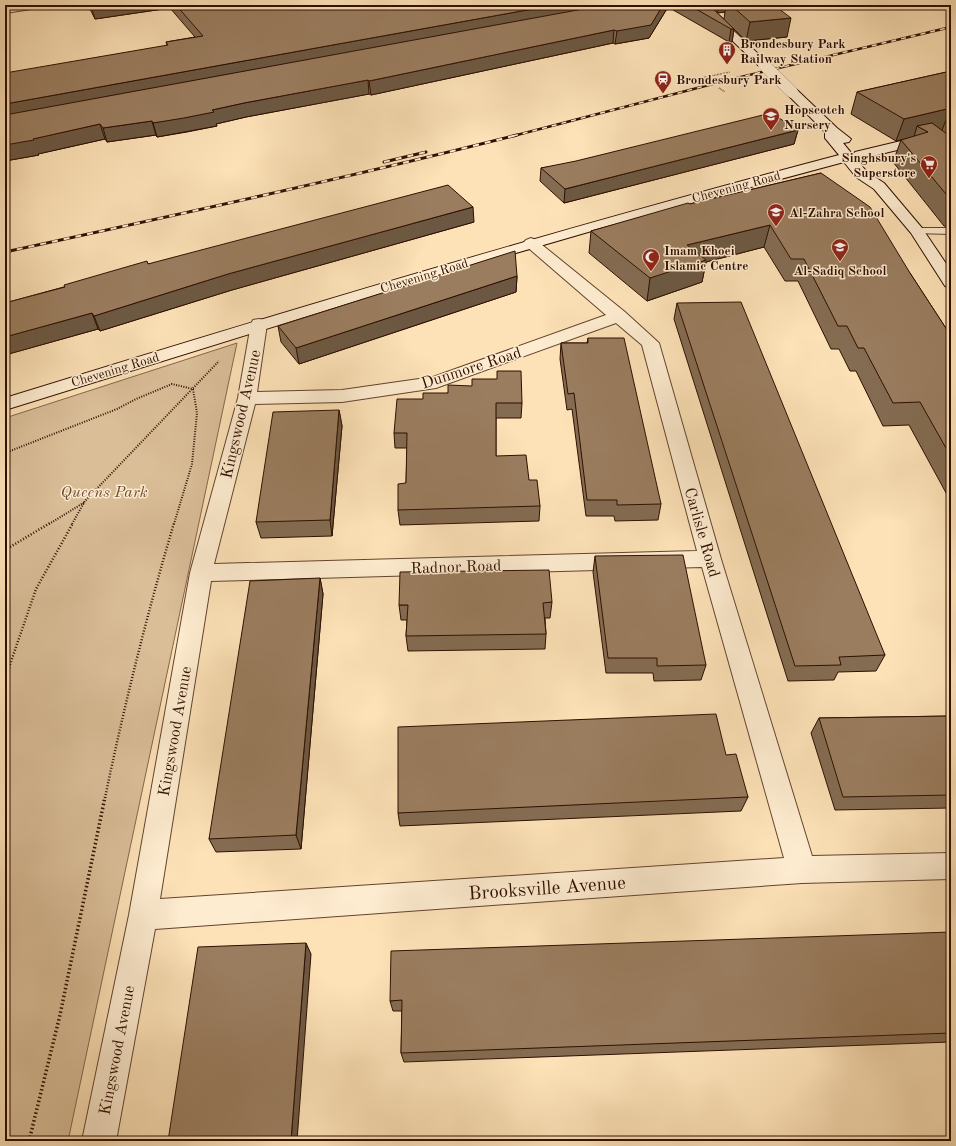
<svg xmlns="http://www.w3.org/2000/svg" width="956" height="1146" viewBox="0 0 956 1146" font-family="'Old Standard TT',serif">
	<style>
		.green { fill: #dabe98; stroke: #84664c }
		.lines { fill: none; stroke-linecap: round; stroke-linejoin: round }
		.lane-casing { stroke: #62442e; stroke-width: 2 }
		.street-casing { stroke: #62442e; stroke-width: 2 }
		.secondary-casing { stroke: #2f0f00; stroke-width: 2 }
		.path-far3 { stroke: #2f0f00; stroke-width: 1.5; stroke-dasharray: 0.5 1; stroke-linecap: butt }
		.path-far2 { stroke: #2f0f00; stroke-width: 2; stroke-dasharray: 1 1.5; stroke-linecap: butt }
		.path-far1 { stroke: #2f0f00; stroke-width: 2.5; stroke-dasharray: 1 2; stroke-linecap: butt }
		.path { stroke: #2f0f00; stroke-width: 3.5; stroke-dasharray: 1.5 2.5; stroke-linecap: butt }
		.lane { fill: #feecd0; fill-rule: evenodd }
		.street { fill: #feecd0; fill-rule: evenodd }
		.secondary { fill: #feecd0; fill-rule: evenodd }
		.rail-far1-casing { stroke: #2f0f00; stroke-width: 2.5 }
		.rail-casing { stroke: #2f0f00; stroke-width: 3 }
		.rail-far1 { stroke: #feecd0; stroke-width: 1.5; stroke-dasharray: 5; stroke-linecap: butt }
		.rail { stroke: #feecd0; stroke-width: 2; stroke-dasharray: 6; stroke-linecap: butt }
		.secondary-bridge-casing { stroke: #2f0f00; stroke-width: 12; stroke-linecap: butt }
		.secondary-bridge { stroke: #feecd0; stroke-width: 12 }
		.wall { fill: #846c52; stroke: #2f0f00; fill-rule: evenodd }
		.shaded-wall { fill: #6c5842; stroke: #2f0f00 }
		.building { fill: #9a7d5f; stroke: #2f0f00 }
		.labels { text-anchor: middle; stroke-width: 3; stroke-linejoin: round; paint-order: stroke }
		.far-poi-label { font-size: 13px; font-weight: bold; fill: #2f0f00; stroke: #feecd0; text-anchor: start }
		.far-street-label { font-size: 13px; fill: #2f0f00; stroke: #feecd0 }
		.street-label { font-size: 16px; fill: #2f0f00; stroke: #feecd0 }
		.park-label { font-size: 16px; font-style: italic; fill: #6b4c35; stroke: #feecd0 }
		.near-street-label { font-size: 19px; fill: #2f0f00; stroke: #feecd0 }
	</style>
	<rect width="100%" height="100%" fill="#fde2b7"/>
	<filter id="stains"><feTurbulence type="fractalNoise" baseFrequency=".005" numOctaves="4"/><feColorMatrix values="0 0 0 0 .2 0 0 0 0 .09 0 0 0 0 .02 0 0 0 .5 -.17"/></filter>
	<radialGradient id="worn" r=".72"><stop offset=".6" stop-color="#630" stop-opacity="0"/><stop offset="1" stop-color="#630" stop-opacity=".3"/></radialGradient>
	<path class="green" d="M237 343 68 1141H5V418Z"/>
	<g class="lines">
		<g class="lane-casing">
			<path id="lane" d="M917 228H951V234L913 233 911 231 913 229Z"/>
		</g>
		<g class="street-casing">
			<path id="street" d="M17 5H43L38 8 5 13V7Z
				M531 238 536 240 625 312 659 343 721 559 812 856 951 853V879L802 883 155 929 116 1141H82L129 915 190 573 238 398 251 324 253 320 259 319 265 320 267 324 257 392 342 390 433 377 606 315 526 246 523 243 526 240ZM616 323 642 345 697 551 214 564 255 404 342 402 436 388ZM702 567 784 858 160 899 211 581Z"/>
		</g>
		<g class="secondary-casing">
			<path id="secondary" d="M695 5H706L768 63 770 65 768 67H760Z
				M792 88 796 89 837 128 851 139 849 142 843 143 866 171 884 183 922 228 951 271V288L945 286 911 233 874 189 856 177 844 162 640 217 430 278 5 410V398C282 312 559 229 839 155L825 138V132L788 95 786 92 788 89Z
				M951 129V137L860 159 855 158 853 155 855 152Z"/>
		</g>
		<path class="path-far3" d="M701 78 730 72
			M719 88 725 92"/>
		<path class="path-far2" d="M5 453 117 409 136 399 172 384 193 389 197 413 192 464 174 524
			M49 524 85 502
			M72 524 85 501 219 361"/>
		<path class="path-far1" d="M5 550 50 523
			M5 679 36 589 73 523
			M105 798C124 706 147 614 174 523"/>
		<path class="path" d="M29 1141 60 1015 105 797"/>
		<use href="#lane" class="lane"/>
		<use href="#street" class="street"/>
		<use href="#secondary" class="secondary"/>
		<g class="rail-far1-casing">
			<path id="rail-far1" d="M513 136 728 80 951 27"/>
		</g>
		<g class="rail-casing">
			<path id="rail" d="M384 162 426 152
				M5 252C176 215 347 178 517 135"/>
		</g>
		<use href="#rail-far1" class="rail-far1"/>
		<use href="#rail" class="rail"/>
		<g class="secondary-bridge-casing">
			<path id="secondary-bridge" d="M764 65 792 92"/>
		</g>
		<use href="#secondary-bridge" class="secondary-bridge"/>
	</g>
	<path class="wall" d="M88 5H398L401 7 413 5H776H775L787 37 746 41 734 29 732 42H729L668 7 649 38 615 44 613 43 371 95 369 94 246 117 216 124 217 126 187 132 157 137 156 135 107 142 105 139 38 154 39 155 5 161 167 45 166 42 195 37 170 8 95 19ZM725 12 724 19 717 13Z
		M951 71V227L944 226 893 162 901 140 908 138 896 141 851 114 857 92Z
		M798 130 794 144 564 203 540 181 541 168Z
		M821 173 910 273 951 336V502L909 425 883 426 856 371H850L839 349H831L798 281H785L764 247 706 262 702 282 647 301 589 253 591 231 690 204Z
		M474 222 232 290 100 331 98 329 5 355V303L148 264Z
		M951 229V240L948 236Z
		M517 276 516 292 299 364 281 342 278 326Z
		M677 303 885 655 876 671 838 672 834 680 788 681 674 319Z
		M588 338 661 504 658 520 615 521 614 516H586L572 409 567 410 560 359 561 343H587Z
		M448 393 522 403 521 418H496V456L529 480 540 506 539 521 400 525 398 510 406 483 407 448H395L394 433 423 399Z
		M339 410 342 426 332 536 261 538 256 522Z
		M595 556 706 665 701 680 654 681 653 673H606L593 572Z
		M320 578 323 594 301 849 216 852 209 839Z
		M552 602 550 618H545L546 634 545 649 408 651 406 636 407 620H401L399 605Z
		M951 716V808L835 810 811 733 819 718Z
		M726 755 748 797 741 811 400 826 398 813Z
		M951 932V1042L404 1062 401 1053 402 1011H393L390 1001Z"/>
	<path class="shaded-wall" d="M96 5H169L170 8 95 19 91 6Z
		M555 5H624L5 119V104Z
		M663 5H668V7L649 38 615 44 617 31Z
		M718 5H726L725 12 717 13Z
		M791 18 787 37 746 41 750 22Z
		M731 29H734L732 42H729Z
		M614 30 613 43 371 95 369 81Z
		M368 80 369 94 246 117 216 124 217 126 157 137 153 123 244 103Z
		M951 108V124L946 120 942 130 928 132 917 126 914 137 896 141 904 119Z
		M152 121 156 135 107 142 103 128Z
		M100 124 105 139 38 154 39 155 5 161V145Z
		M798 130 794 144 564 203 565 189Z
		M473 207 474 222 232 290 100 331 94 316 228 274Z
		M770 225 764 247 706 262 702 282 647 301 650 278 687 245Z
		M517 276 516 292 299 364 296 348Z
		M92 313 98 329 5 355V337Z
		M339 410 342 426 332 536 330 520Z
		M320 578 323 594 301 849 296 835Z
		M306 943 311 954 297 1141H291Z"/>
	<path class="building" d="M176 5H398L401 7 413 5H555L5 104V73L168 45 166 42 203 36Z
		M605 5H663L651 25 617 31 614 30 369 81 368 80 244 103 212 110 214 112 184 118 153 123 152 121 103 128 100 124 33 139 34 140 5 145V115Z
		M689 5H709L734 29H731Z
		M731 5H774L791 18 750 22Z
		M951 71V108L904 119 857 92Z
		M771 113 798 130 565 189 541 168 576 161Z
		M951 118V124L946 120Z
		M932 123 951 137V200L901 140 928 132 917 126Z
		M821 173 870 207 910 273 951 336V457L920 402 893 403 864 348H858L847 326H838L804 259H791L770 225 687 245 706 260 650 278 591 231 688 203 690 204Z
		M448 185 473 207 228 274 94 316 92 313 5 337V303L65 287 64 285 147 261 148 264Z
		M515 251 517 276 296 348 278 326Z
		M741 302 885 655 839 657 841 665 795 666 677 303Z
		M588 338H624L661 504 617 505V500H587L574 393 568 394 561 343H588Z
		M497 371H521L522 403H496V456L526 455 529 480H537L540 506 398 510V484L406 483 407 433H394L397 399H423V393H448V385L472 386V379H497Z
		M339 410 330 520 256 522 273 412Z
		M683 555 706 665 657 666V658H608L595 556Z
		M549 570 552 602 543 603 546 634 406 636 408 605H399L400 572Z
		M320 578 296 835 209 839 250 581Z
		M716 714 726 755 736 754 748 797 398 813V727Z
		M951 716V795L843 797 819 718Z
		M951 932V1033L401 1053 402 1000 390 1001 391 951Z
		M306 943 291 1141H168L198 947Z"/>
	<defs>
		<g id="building-pin" transform="scale(0.9)"><path d="M0 17L-7.5 6A9.5 9.5 0 1 1 7.5 6Z" fill="#8f2418" stroke="#feecd0"/><path d="M-4-6H4V6H1V3H-1V6H-4ZM-2.5-4.3h1.7v1.8h-1.7ZM.8-4.3h1.7v1.8H.8ZM-2.5-1h1.7V.8h-1.7ZM.8-1h1.7V.8H.8Z" fill="#fff"/></g>
		<g id="station-pin" transform="scale(0.9)"><path d="M0 17L-7.5 6A9.5 9.5 0 1 1 7.5 6Z" fill="#8f2418" stroke="#feecd0"/><path d="M-3-6H3Q5-6 5-4V2Q5 4 3 4L4.5 6H3L1.5 4h-3L-3 6H-4.5L-3 4Q-5 4-5 2V-4Q-5-6-3-6ZM-3.5-4v3h7v-3ZM-3.5 1v1.5H-2V1ZM2 1v1.5H3.5V1Z" fill="#fff"/></g>
		<g id="school-pin" transform="scale(0.9)"><path d="M0 17L-7.5 6A9.5 9.5 0 1 1 7.5 6Z" fill="#8f2418" stroke="#feecd0"/><path d="M0-5L7-2L0 1L-7-2ZM-4 1L0 2.5L4 1V4Q0 6-4 4Z" fill="#fff"/></g>
		<g id="supermarket-pin" transform="scale(0.9)"><path d="M0 17L-7.5 6A9.5 9.5 0 1 1 7.5 6Z" fill="#8f2418" stroke="#feecd0"/><path d="M-6-5.5h2.5l.6 2H6L4.5 2H-2.5L-4.4-4H-6ZM-1.5 3.2a1.3 1.3 0 1 0 .1 0ZM3 3.2a1.3 1.3 0 1 0 .1 0Z" fill="#fff"/></g>
		<g id="mosque-pin" transform="scale(0.9)"><path d="M0 17L-7.5 6A9.5 9.5 0 1 1 7.5 6Z" fill="#8f2418" stroke="#feecd0"/><path d="M3.5-4.9A6 6 0 1 0 3.5 4.9A5 5 0 1 1 3.5-4.9Z" fill="#fff"/></g>
	</defs>
	<g fill-rule="evenodd">
		<use href="#building-pin" x="727" y="50"/>
		<use href="#station-pin" x="663" y="79"/>
		<use href="#school-pin" x="771" y="116"/>
		<use href="#supermarket-pin" x="929" y="164"/>
		<use href="#school-pin" x="776" y="212"/>
		<use href="#school-pin" x="840" y="247"/>
		<use href="#mosque-pin" x="651" y="257"/>
	</g>
	<g class="labels">
		<g class="far-poi-label">
			<text x="740" y="48">Brondesbury Park<tspan x="740" dy="15">Railway Station</tspan></text>
			<text x="676" y="84">Brondesbury Park</text>
			<text x="784" y="114">Hopscotch<tspan x="784" dy="15">Nursery</tspan></text>
			<text x="916" y="162" text-anchor="end">Singhsbury's<tspan x="916" dy="15">Superstore</tspan></text>
			<text x="789" y="217">Al-Zahra School</text>
			<text x="664" y="255">Imam Khoei<tspan x="664" dy="15">Islamic Centre</tspan></text>
			<text x="840" y="275" text-anchor="middle">Al-Sadiq School</text>
		</g>
		<g class="far-street-label">
			<text transform="translate(736 186) rotate(-15)" y="5">Chevening Road</text>
			<text transform="translate(424 275) rotate(-17)" y="5">Chevening Road</text>
			<text transform="translate(115 369) rotate(-17)" y="5">Chevening Road</text>
		</g>
		<g class="street-label">
			<text transform="translate(471 367) rotate(-18)" y="6">Dunmore Road</text>
			<text transform="translate(240 414) rotate(-77)" y="6">Kingswood Avenue</text>
			<text transform="translate(703 532) rotate(74)" y="6">Carlisle Road</text>
			<text transform="translate(456 566) rotate(-2)" y="6">Radnor Road</text>
			<text transform="translate(174 731) rotate(-80)" y="6">Kingswood Avenue</text>
			<text transform="translate(116 1050) rotate(-79)" y="6">Kingswood Avenue</text>
		</g>
		<g class="park-label">
			<text x="104" y="497">Queens Park</text>
		</g>
		<g class="near-street-label">
			<text transform="translate(547 887) rotate(-4)" y="7">Brooksville Avenue</text>
		</g>
	</g>
	<rect width="956" height="1146" fill="none" stroke="#fde2b7" stroke-width="20"/>
	<rect x="6" y="6" width="944" height="1134" fill="none" stroke="#2f0f00" stroke-width="2"/>
	<rect x="10" y="10" width="936" height="1126" fill="none" stroke="#2f0f00"/>
	<rect width="100%" height="100%" filter="url(#stains)"/>
	<rect width="100%" height="100%" fill="url(#worn)"/>
</svg>
